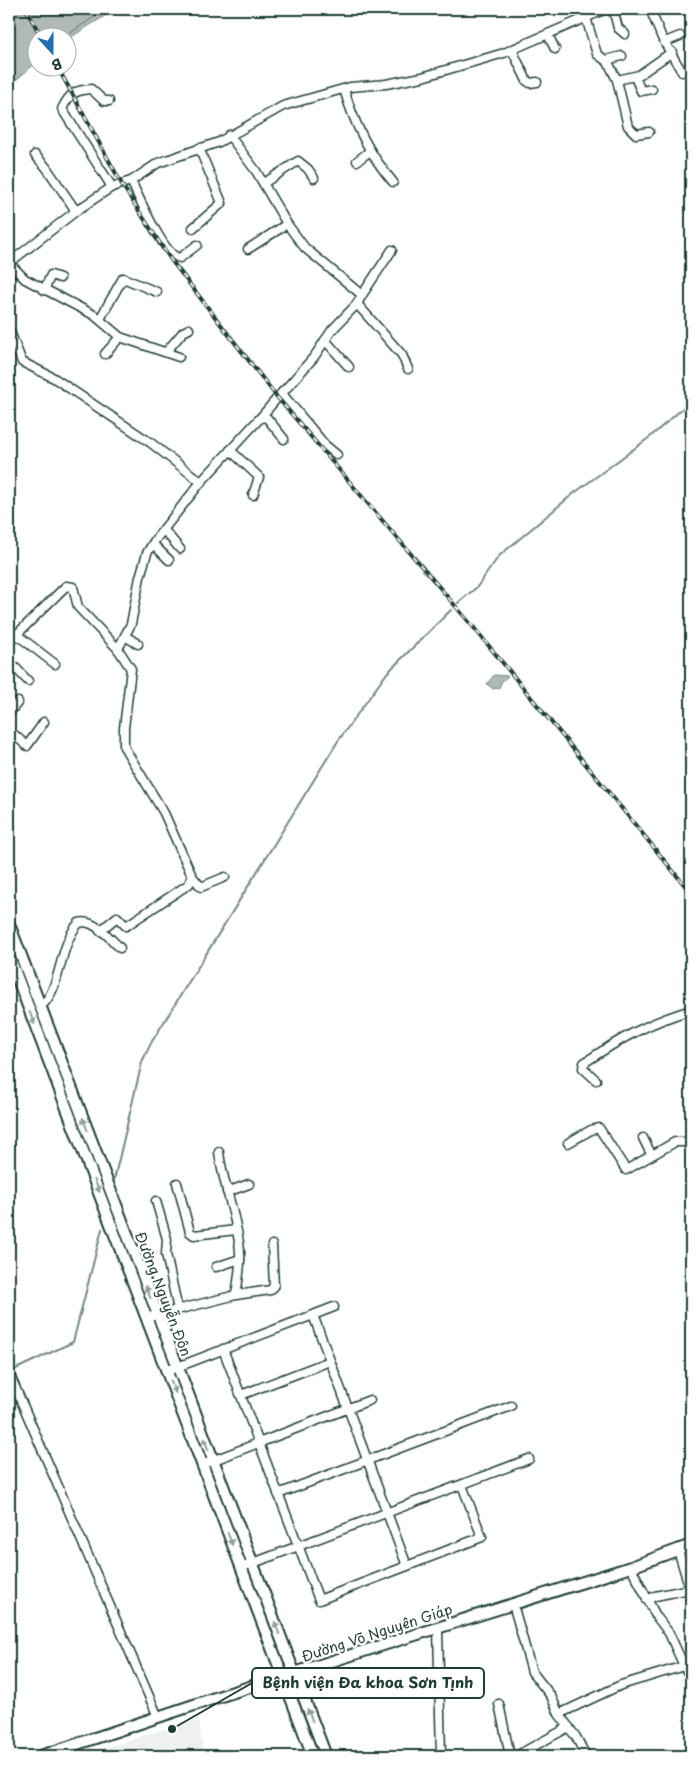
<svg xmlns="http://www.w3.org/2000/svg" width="700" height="1765" viewBox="0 0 700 1765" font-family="'Playpen Sans',sans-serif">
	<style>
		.built { fill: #eef1f0 }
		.water { fill: #afbab7; stroke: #758883 }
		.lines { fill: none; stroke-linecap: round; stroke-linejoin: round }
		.shore { stroke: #596f68; stroke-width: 1 }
		.stream { stroke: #758883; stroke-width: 2 }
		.minor-casing { stroke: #1f3d34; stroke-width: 11 }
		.major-casing { stroke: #1f3d34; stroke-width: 14 }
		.minor { stroke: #fff; stroke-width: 8 }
		.major { stroke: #fff; stroke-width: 10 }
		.rail-casing { stroke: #1f3d34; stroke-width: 4 }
		.rail { stroke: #fff; stroke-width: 2; stroke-dasharray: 5.5; stroke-linecap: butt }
		.oneway { fill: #8f9e9a }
		.labels { text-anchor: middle; stroke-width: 4.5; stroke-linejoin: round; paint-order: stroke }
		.street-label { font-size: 14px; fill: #1f3d34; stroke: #fff }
		.leader { fill: none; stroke: #1f3d34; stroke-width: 2 }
		.callout-dot { fill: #1f3d34; stroke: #fff; stroke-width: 2 }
		.callout { fill: #fff; stroke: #1f3d34; stroke-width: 2 }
		.callout-label { font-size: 15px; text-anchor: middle; font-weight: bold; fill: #1f3d34 }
	</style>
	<rect width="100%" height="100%" fill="#fff"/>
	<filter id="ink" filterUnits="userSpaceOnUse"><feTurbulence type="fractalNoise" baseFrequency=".02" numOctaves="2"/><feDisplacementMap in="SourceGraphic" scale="10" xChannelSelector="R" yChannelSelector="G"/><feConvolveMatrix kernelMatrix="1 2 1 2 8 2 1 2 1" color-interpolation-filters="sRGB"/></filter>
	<g filter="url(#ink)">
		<path class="built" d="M199 1718 203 1756H79Z"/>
		<g class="water">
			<path d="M9 9H116L68 39 38 38 37 62 9 86Z"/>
			<path d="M494 675 508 676 502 681 499 688 493 689 487 684Z"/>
		</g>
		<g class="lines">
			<path class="shore" d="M63 38 106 9"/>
			<g class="stream">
				<path d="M458 603 477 587 499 556 573 494 650 437 691 401"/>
				<path d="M114 1180 142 1062 151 1043 338 741 387 673 451 610"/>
				<path d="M16 1369 73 1342 102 1229"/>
			</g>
			<defs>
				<g id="minor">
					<path d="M613 9 618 28 625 34"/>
					<path d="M650 9 662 38 682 72"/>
					<path d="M586 18 597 54 608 62 617 80 628 126 636 134 649 132"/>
					<path d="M548 35 555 49"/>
					<path d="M665 42 680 36"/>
					<path d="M512 50 527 81 530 83 537 82"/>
					<path d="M606 60 622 56"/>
					<path d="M635 77 641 91 652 89"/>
					<path d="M617 80 639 75 672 52"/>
					<path d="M344 89C354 124 369 154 393 182"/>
					<path d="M109 101H104L91 89C75 90 69 94 62 109L112 187"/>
					<path d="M229 135 256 171 287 224 305 248 362 295 357 304 332 330 314 357 283 392 284 396 325 445 337 455"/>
					<path d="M35 155 46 167 76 211"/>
					<path d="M357 161 370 151"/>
					<path d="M131 181C138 195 164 257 180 258L197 245"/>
					<path d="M264 183 298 161 308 169 314 178"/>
					<path d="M193 228 222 203 199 148"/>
					<path d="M248 249 287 224"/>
					<path d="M9 263 76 211 112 187 131 181 158 163 219 142 283 106 350 87 386 84 422 77 504 53 606 9"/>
					<path d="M9 263 25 279 94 315 120 337 179 357"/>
					<path d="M44 290 51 275 60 278"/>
					<path d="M362 295 392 250"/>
					<path d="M357 304 402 355 408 369"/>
					<path d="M100 319 123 278 157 292"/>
					<path d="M9 329 22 362 54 378 151 443 201 482"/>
					<path d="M325 340 349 367"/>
					<path d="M166 352 183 332 189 329"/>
					<path d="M105 354 120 337"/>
					<path d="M261 417 284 390"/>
					<path d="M230 450 259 477 253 495"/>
					<path d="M164 530 180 549"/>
					<path d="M153 544 169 560"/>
					<path d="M16 634 55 664"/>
					<path d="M125 636 138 644"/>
					<path d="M9 642 66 586 73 587 78 607 118 649 131 669 124 728V747L164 813 192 876 201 887 225 877"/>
					<path d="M118 649 131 624 140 577 147 553 155 540 201 482 261 417 267 418 284 439"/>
					<path d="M9 661 28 681"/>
					<path d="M9 713 18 702"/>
					<path d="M9 730 27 746 44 722"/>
					<path d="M100 931 117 917 126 926 189 884 192 876"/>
					<path d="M40 1007C62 990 58 945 79 923 93 918 111 939 120 948"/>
					<path d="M596 1080 583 1068 584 1063C621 1038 648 1023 691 1010"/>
					<path d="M643 1138 651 1154"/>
					<path d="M568 1143 591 1130 599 1128 626 1170 675 1142H691"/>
					<path d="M688 1143 691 1153"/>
					<path d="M219 1152C223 1186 238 1219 240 1252 241 1266 238 1281 236 1295"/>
					<path d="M177 1183 190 1232 194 1235 236 1230"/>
					<path d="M227 1192 249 1184"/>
					<path d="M156 1201 167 1239 166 1254 178 1310"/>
					<path d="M216 1267 240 1259"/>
					<path d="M313 1315 407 1566"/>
					<path d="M153 1316 236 1295 271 1290 274 1285 272 1245"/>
					<path d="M223 1349 319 1600 482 1537 462 1485"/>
					<path d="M167 1371 334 1307"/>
					<path d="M9 1373 158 1717"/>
					<path d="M241 1395 330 1361"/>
					<path d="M209 1462 370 1400"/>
					<path d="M278 1494 511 1406"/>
					<path d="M248 1565 529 1459"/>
					<path d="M631 1567 656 1616 669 1633 684 1666"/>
					<path d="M647 1600 655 1596 690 1589 678 1550"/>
					<path d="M513 1604 532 1672 551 1696 559 1714 576 1737 586 1756"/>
					<path d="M438 1629 441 1756"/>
					<path d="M499 1704 510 1756"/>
					<path d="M559 1714 621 1685 684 1666 691 1678"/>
					<path d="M516 1756 569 1727"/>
				</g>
				<g id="major">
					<path d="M9 924 326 1756"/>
					<path d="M9 956 313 1756"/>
					<path d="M41 1756 221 1696 631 1567 691 1545"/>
				</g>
			</defs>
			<use href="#minor" class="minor-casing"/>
			<use href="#major" class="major-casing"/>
			<use href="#minor" class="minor"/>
			<use href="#major" class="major"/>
			<defs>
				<g id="rail">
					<path d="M26 9 42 38"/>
					<path d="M58 68 124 188 171 260 277 397 475 629 691 893"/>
				</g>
			</defs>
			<use href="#rail" class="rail-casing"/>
			<use href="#rail" class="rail"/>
		</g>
		<defs><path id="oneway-solid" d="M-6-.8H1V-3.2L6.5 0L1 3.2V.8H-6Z" transform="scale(1.25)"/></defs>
		<g class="oneway">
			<use href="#oneway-solid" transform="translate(32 1018) rotate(69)"/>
			<use href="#oneway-solid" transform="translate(85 1124) rotate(-111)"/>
			<use href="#oneway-solid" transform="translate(97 1186) rotate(69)"/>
			<use href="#oneway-solid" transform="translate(148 1292) rotate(-111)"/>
			<use href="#oneway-solid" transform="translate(173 1387) rotate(69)"/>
			<use href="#oneway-solid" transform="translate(206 1444) rotate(-111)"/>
			<use href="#oneway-solid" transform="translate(230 1539) rotate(69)"/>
			<use href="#oneway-solid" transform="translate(277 1628) rotate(-111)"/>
			<use href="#oneway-solid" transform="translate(310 1715) rotate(-111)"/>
		</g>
	</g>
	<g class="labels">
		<g class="street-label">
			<text transform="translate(163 1294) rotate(69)" y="5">Đường Nguyễn Đôn</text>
			<text transform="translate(377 1633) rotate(-18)" y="5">Đường Võ Nguyên Giáp</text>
		</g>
	</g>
	<path class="leader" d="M172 1729L252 1683"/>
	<circle class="callout-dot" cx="172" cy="1729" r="5"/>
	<rect class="callout" x="252" y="1668" width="232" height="30" rx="5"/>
	<g class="callout-label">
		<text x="368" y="1688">Bệnh viện Đa khoa Sơn Tịnh</text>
	</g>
	<rect width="700" height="1765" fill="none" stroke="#fff" stroke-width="30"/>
	<rect x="15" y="15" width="670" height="1735" fill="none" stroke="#1f3d34" stroke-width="2" filter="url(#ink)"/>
	<g transform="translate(52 52) rotate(159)"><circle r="24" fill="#ffffff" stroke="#a5b1ae"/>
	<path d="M0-4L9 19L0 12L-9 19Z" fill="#1f6fb2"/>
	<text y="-8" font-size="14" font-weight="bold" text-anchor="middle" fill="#1f3d34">B</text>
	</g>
</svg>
